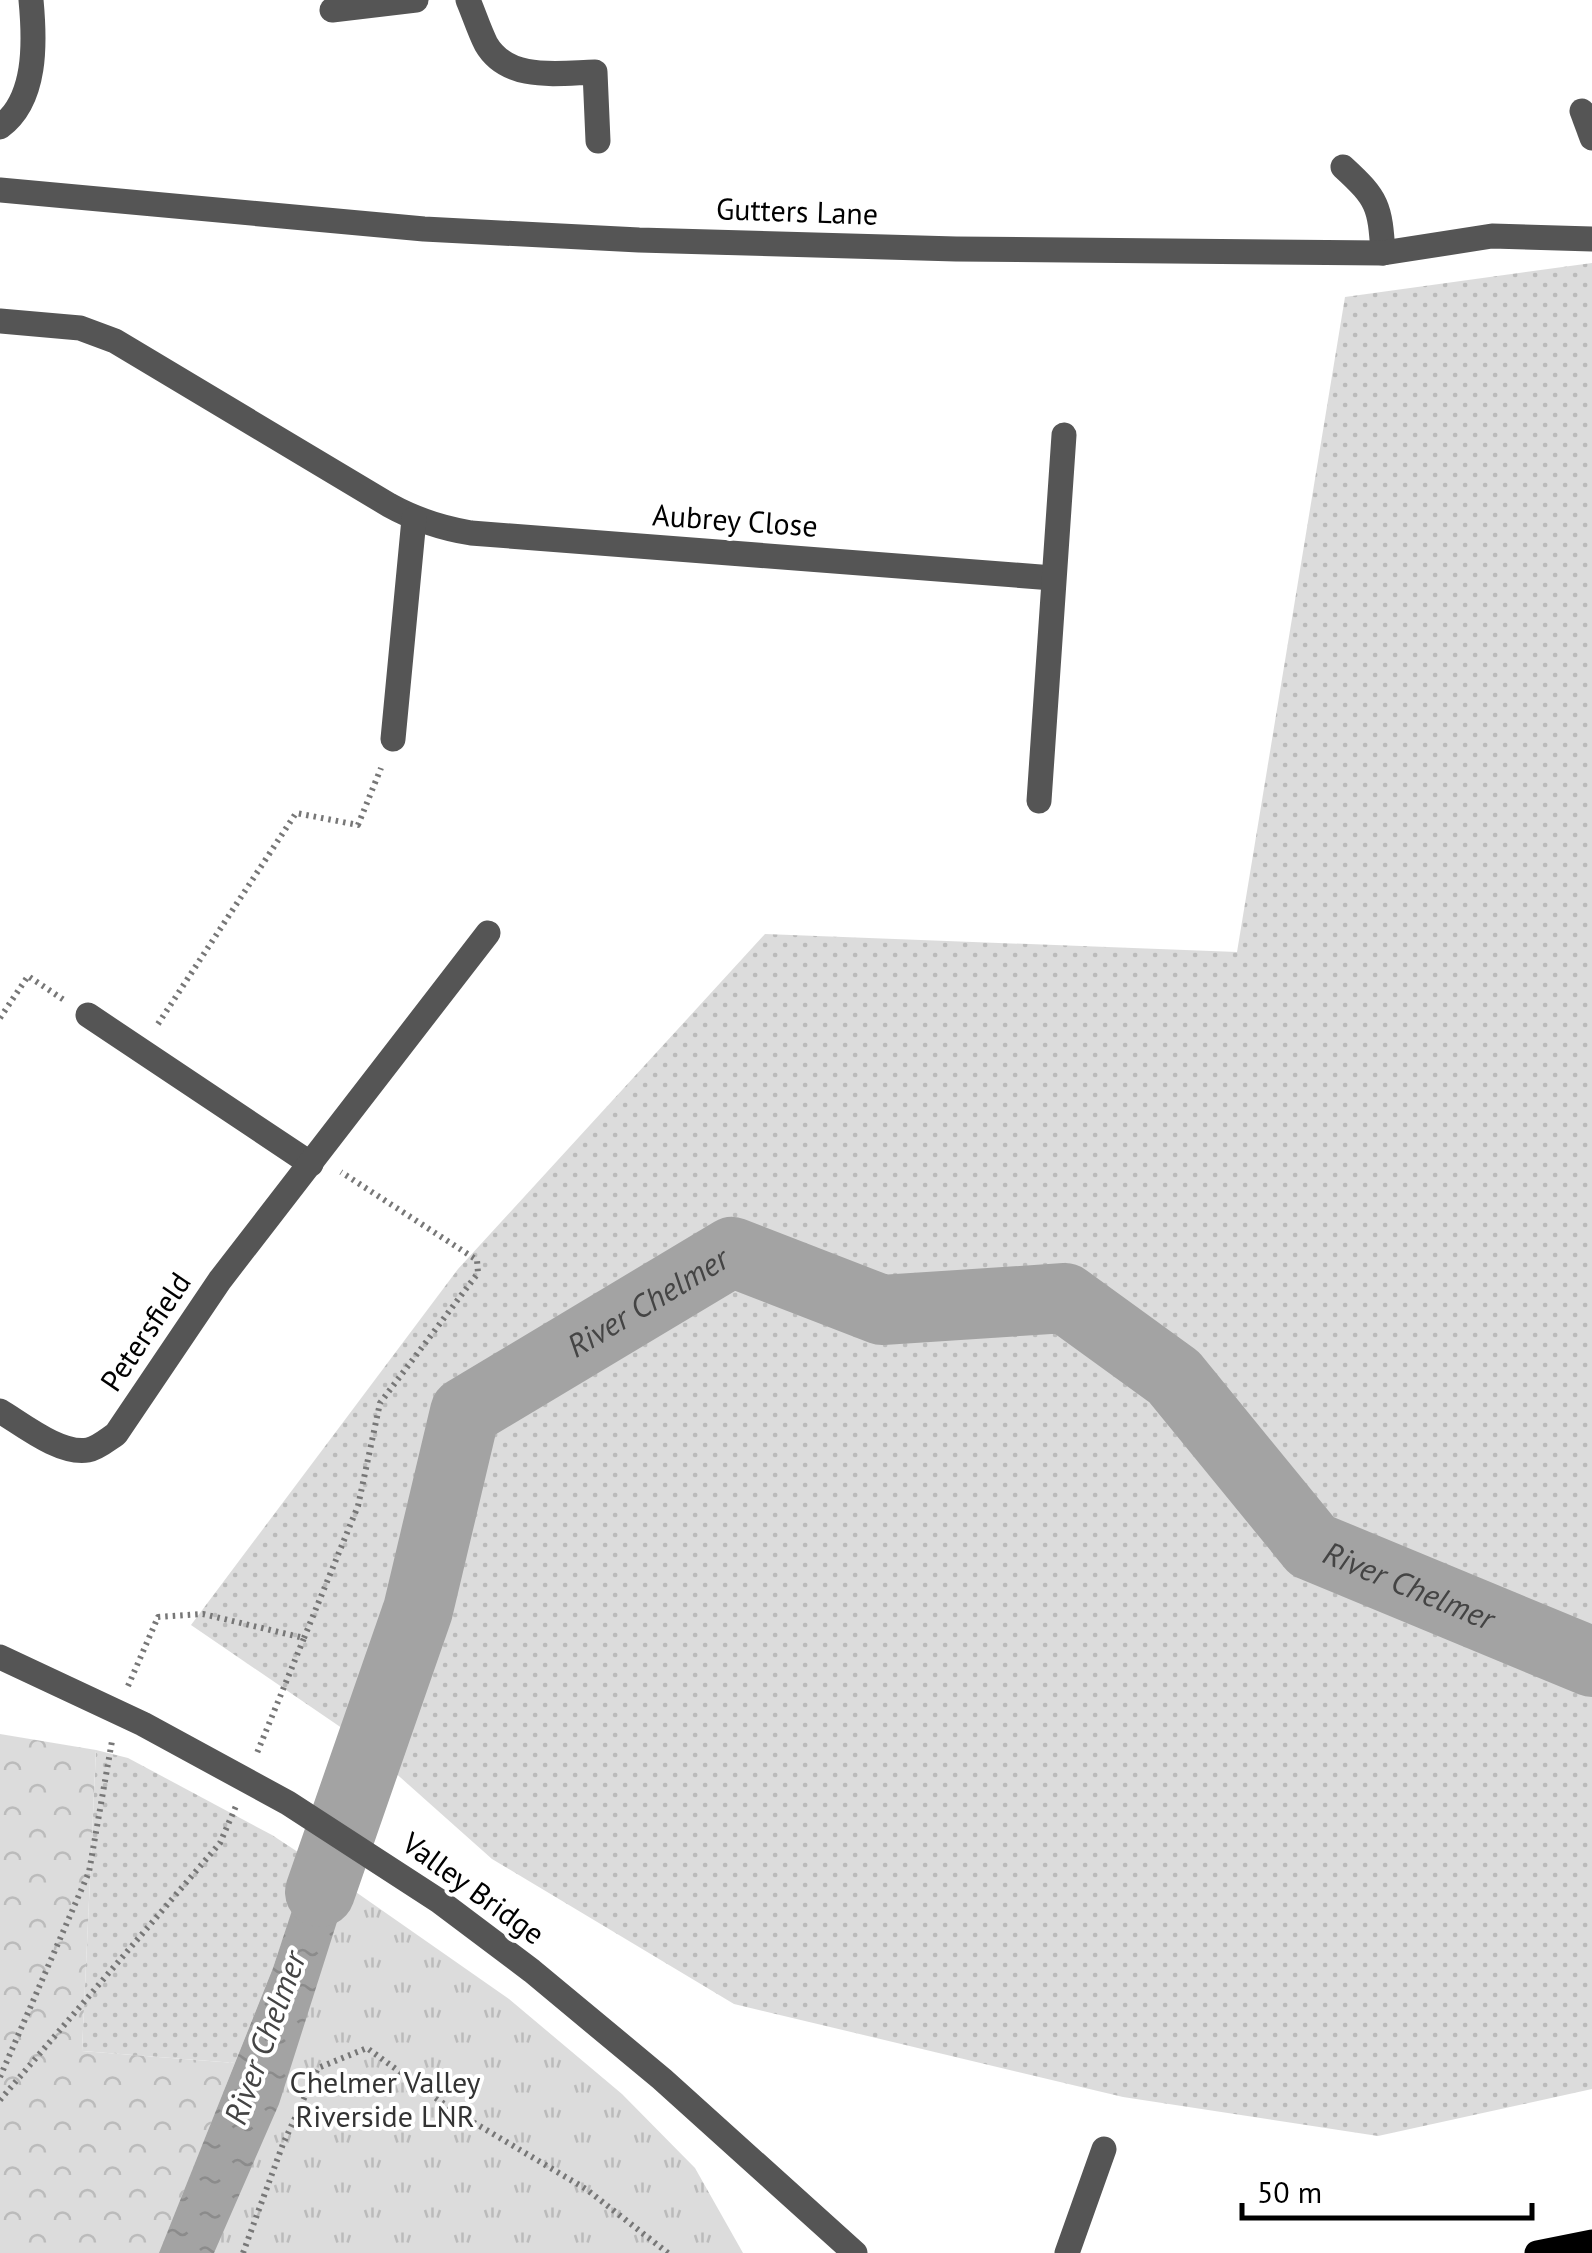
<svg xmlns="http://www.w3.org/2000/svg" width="1592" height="2253" viewBox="0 0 1592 2253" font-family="'PT Sans',sans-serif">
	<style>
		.grass { fill: url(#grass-dots) }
		.forest { fill: url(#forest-crowns) }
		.park { fill: url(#park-tufts) }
		.water { fill: url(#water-ripples) }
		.pier { fill: #fff }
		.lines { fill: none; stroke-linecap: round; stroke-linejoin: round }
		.river { stroke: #a3a3a3; stroke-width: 70 }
		.path { stroke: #777; stroke-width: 6; stroke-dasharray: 2.5 5; stroke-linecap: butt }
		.minor { stroke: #555; stroke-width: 25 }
		.major { stroke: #000; stroke-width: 25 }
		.labels { text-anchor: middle; stroke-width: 8; stroke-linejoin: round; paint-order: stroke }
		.street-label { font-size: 30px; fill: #000; stroke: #fff }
		.park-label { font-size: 30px; fill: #333; stroke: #fff }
		.water-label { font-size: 32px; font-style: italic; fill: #444; stroke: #fff }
	</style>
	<defs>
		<pattern id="grass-dots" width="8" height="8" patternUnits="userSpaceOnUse" patternTransform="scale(2.5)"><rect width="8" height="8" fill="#dcdcdc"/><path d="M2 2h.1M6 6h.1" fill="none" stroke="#bbb" stroke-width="1.8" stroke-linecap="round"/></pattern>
		<pattern id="forest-crowns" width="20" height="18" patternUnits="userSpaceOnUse" patternTransform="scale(2.5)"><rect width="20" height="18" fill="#dcdcdc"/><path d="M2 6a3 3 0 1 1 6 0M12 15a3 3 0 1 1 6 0" fill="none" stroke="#bbb"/></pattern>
		<pattern id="park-tufts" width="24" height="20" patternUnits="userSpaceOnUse" patternTransform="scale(2.5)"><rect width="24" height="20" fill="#dcdcdc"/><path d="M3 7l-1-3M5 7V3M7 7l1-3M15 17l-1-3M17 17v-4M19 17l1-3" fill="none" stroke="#bbb"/></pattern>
		<pattern id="water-ripples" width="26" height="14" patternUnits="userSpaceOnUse" patternTransform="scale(2.5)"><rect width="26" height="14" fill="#a3a3a3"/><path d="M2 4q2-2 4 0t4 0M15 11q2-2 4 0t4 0" fill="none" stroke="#8b8b8b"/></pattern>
	</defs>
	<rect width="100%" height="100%" fill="#fff"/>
	<g class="grass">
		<path d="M1592 263V2089L1378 2136 1123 2097 734 2004 492 1859 355 1737 191 1625 458 1269 765 934 1237 952 1345 297Z"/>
		<path d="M96 1750 128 1758 272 1835 310 1860 273 1968 235 2063 82 2051Z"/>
	</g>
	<path class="forest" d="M0 1734 96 1750 82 2051 235 2063 171 2224 622 2094 436 2253H0Z"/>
	<path class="park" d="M310 1860 509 1999 622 2094 695 2168 743 2253H159L273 1968Z"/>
	<path class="water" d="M333 1786 372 1812 279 2104 214 2253H159L273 1968Z"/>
	<path class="pier" d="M328 1784 376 1814 351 1888 306 1857Z"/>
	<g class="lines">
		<path class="river" id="s1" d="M320 1892 418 1610 465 1412 732 1252 882 1310 1065 1298 1174 1377 1312 1546 1592 1662"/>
		<g class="path">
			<path d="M0 1018 28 976 64 1000"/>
			<path d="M158 1024 296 813 358 825 381 768"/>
			<path d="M304 1638 358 1506 380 1403 478 1273 477 1260 341 1172"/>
			<path d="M128 1686 158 1617 203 1614 304 1638 257 1753"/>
			<path d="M0 2077 89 1872 112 1741"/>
			<path d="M0 2100 220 1843 236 1806"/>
			<path d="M243 2253 283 2144 318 2068 367 2048 451 2109 586 2189 668 2253"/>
		</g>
		<g class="minor">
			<path d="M468 0C474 14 479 30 486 44 508 82 558 73 595 72L598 141"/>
			<path d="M332 10 416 0"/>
			<path d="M1582 111 1592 138"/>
			<path d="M0 127C37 100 35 42 31 0"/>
			<path d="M1343 167C1378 199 1380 206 1383 253"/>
			<path d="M0 190 424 229 639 240 956 249 1383 253 1492 236 1592 239"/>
			<path d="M0 321 80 328 115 341 389 505C416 520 441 528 471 533L1053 578"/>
			<path d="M393 739 414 519"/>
			<path d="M1039 801 1064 435"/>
			<path d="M88 1015 311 1164"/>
			<path d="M0 1411C22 1424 60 1455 88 1450 98 1448 107 1440 116 1434L220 1280 488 933"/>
			<path d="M0 1657 143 1724 288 1803 439 1901 532 1971 662 2079 855 2253"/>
			<path d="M1067 2253 1104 2149"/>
		</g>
		<path class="major" d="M1537 2253 1592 2242"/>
	</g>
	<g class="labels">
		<g class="street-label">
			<text transform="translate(797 212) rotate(2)" y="10">Gutters Lane</text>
			<text transform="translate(735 521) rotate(4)" y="10">Aubrey Close</text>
			<text transform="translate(146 1332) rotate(-56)" y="10">Petersfield</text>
			<text transform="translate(473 1889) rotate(36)" y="10">Valley Bridge</text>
		</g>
		<g class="park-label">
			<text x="385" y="2093">Chelmer Valley<tspan x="385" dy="34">Riverside LNR</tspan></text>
		</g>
		<g class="water-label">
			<text dy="11" stroke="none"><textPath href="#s1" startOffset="715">River Chelmer</textPath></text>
			<text dy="11" stroke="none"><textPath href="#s1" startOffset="1615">River Chelmer</textPath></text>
			<text transform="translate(265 2038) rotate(-70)" y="11">River Chelmer</text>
		</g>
	</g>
	<path d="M1242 2203v15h290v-15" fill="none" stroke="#000000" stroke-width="5"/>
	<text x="1257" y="2203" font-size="30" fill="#000000" stroke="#ffffff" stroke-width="8" paint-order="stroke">50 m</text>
</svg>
